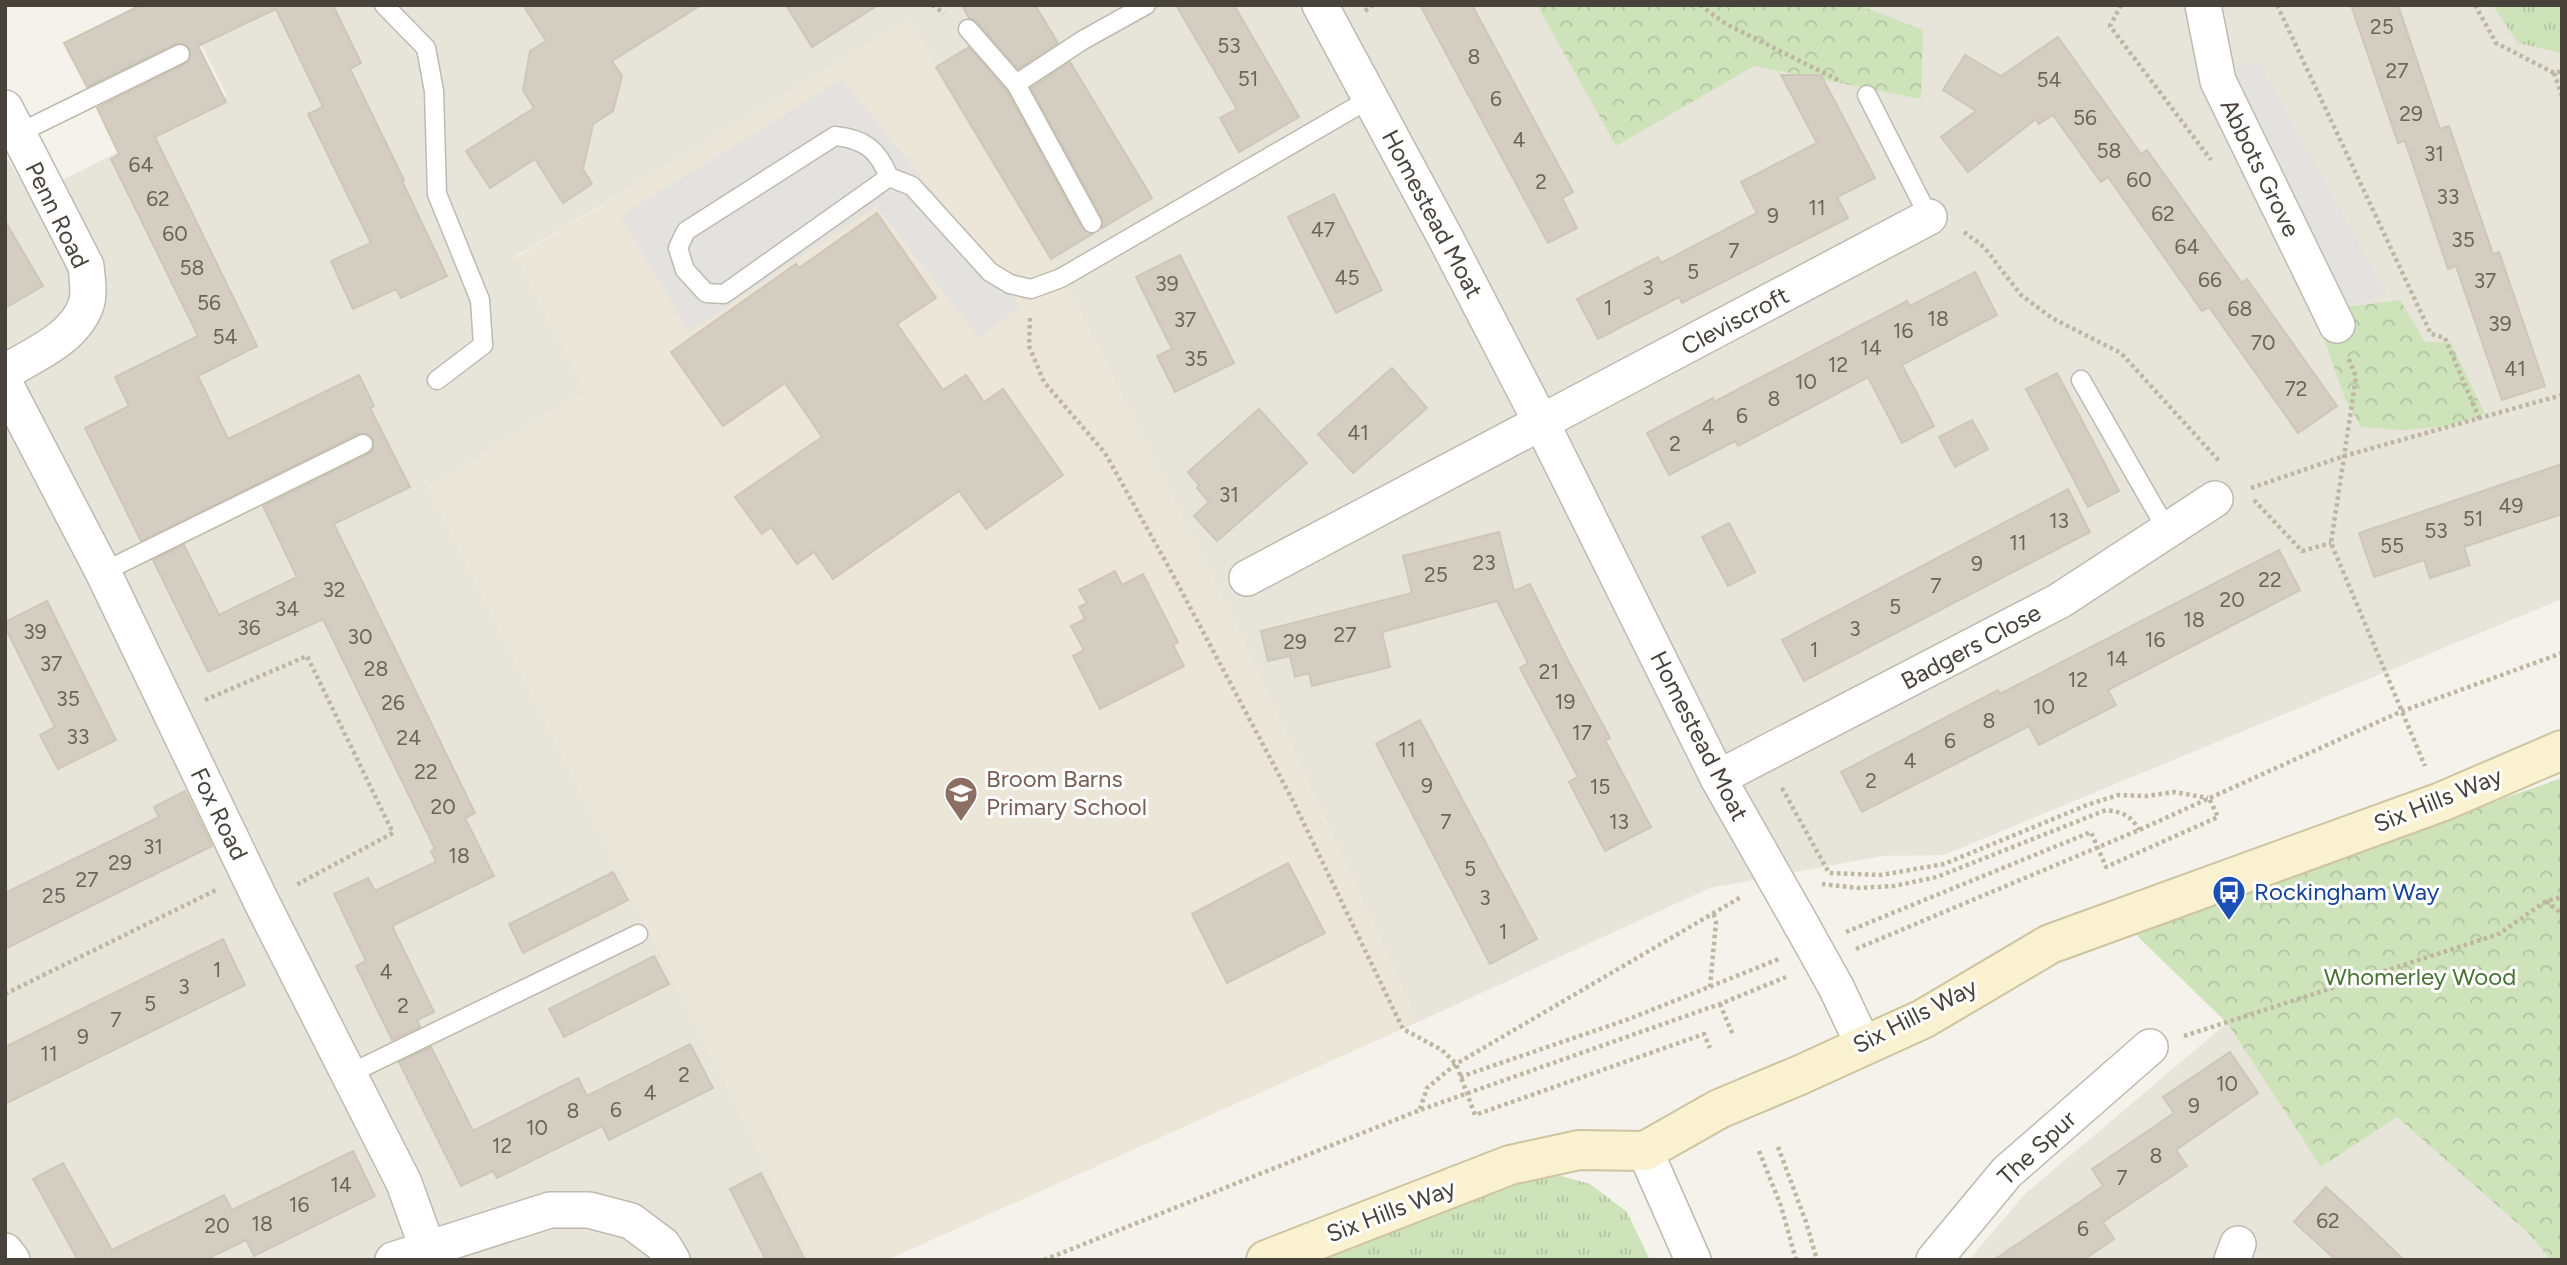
<svg xmlns="http://www.w3.org/2000/svg" width="2567" height="1265" viewBox="0 0 2567 1265" font-family="Figtree,sans-serif">
	<style>
		.residential { fill: #e7e4da }
		.education { fill: #ebe6d7 }
		.grass { fill: url(#grass-tufts) }
		.forest { fill: url(#forest-crowns) }
		.parking { fill: #e3e2df }
		.building { fill: #d4cec2; stroke: #cec6b6; stroke-width: 2 }
		.lines { fill: none; stroke-linecap: round; stroke-linejoin: round }
		.lane-casing { stroke: #bebaaf; stroke-width: 21 }
		.street-casing { stroke: #bebaaf; stroke-width: 38 }
		.secondary-casing { stroke: #cec4a0; stroke-width: 42 }
		.path { stroke: #beb6a2; stroke-width: 4.5; stroke-dasharray: 3.5 3.5; stroke-linecap: butt }
		.lane { stroke: #fff; stroke-width: 18 }
		.street { stroke: #fff; stroke-width: 35 }
		.secondary { stroke: #f9f1d0; stroke-width: 38 }
		.street-bridge-casing { stroke: #bebaaf; stroke-width: 38; stroke-linecap: butt }
		.street-bridge { stroke: #fff; stroke-width: 35 }
		.labels { text-anchor: middle; stroke-width: 6; stroke-linejoin: round; paint-order: stroke }
		.number-label { font-size: 21px; fill: #6a665c }
		.street-label { font-size: 24px; fill: #47433a; stroke: #fff }
		.education-label { font-size: 24px; fill: #785e54; stroke: #fff; text-anchor: start }
		.transit-label { font-size: 24px; fill: #164399; stroke: #fff; text-anchor: start }
		.park-label { font-size: 24px; fill: #487333; stroke: #fff }
	</style>
	<defs>
		<pattern id="grass-tufts" width="24" height="20" patternUnits="userSpaceOnUse" patternTransform="scale(1.75)"><rect width="24" height="20" fill="#cee3b9"/><path d="M3 7l-1-3M5 7V3M7 7l1-3M15 17l-1-3M17 17v-4M19 17l1-3" fill="none" stroke="#b2c4a0"/></pattern>
		<pattern id="forest-crowns" width="20" height="18" patternUnits="userSpaceOnUse" patternTransform="scale(1.75)"><rect width="20" height="18" fill="#cee3b9"/><path d="M2 6a3 3 0 1 1 6 0M12 15a3 3 0 1 1 6 0" fill="none" stroke="#b2c4a0"/></pattern>
	</defs>
	<rect width="100%" height="100%" fill="#f4f2eb"/>
	<g class="residential">
		<path d="M181 5H2562V599L1944 855 1882 856 1710 888 1418 1022 1235 624 1078 308 909 21 516 256 586 391 429 488 814 1260H5V155L30 197 227 96Z"/>
		<path d="M2227 1023 2321 1167 2397 1117 2527 1232 2551 1260H1969L2025 1194Z"/>
	</g>
	<path class="education" d="M909 20 1078 308 1235 624 1418 1022 887 1260H814L429 488 585 391 516 257Z"/>
	<g class="grass">
		<path d="M2492 5H2562V53L2518 43Z"/>
		<path d="M1554 1174 1590 1184 1627 1212 1650 1260H1306L1510 1178Z"/>
	</g>
	<g class="forest">
		<path d="M1537 5H1859L1923 30 1921 99 1754 66 1616 146Z"/>
		<path d="M2400 300 2425 342 2451 343 2485 414 2445 427 2401 430 2361 427 2345 399 2322 333 2347 307Z"/>
		<path d="M2562 778V1260H2551L2527 1232 2397 1117 2321 1167 2227 1023 2129 928Z"/>
	</g>
	<g class="parking">
		<path d="M2257 59 2387 295 2320 314 2248 189 2199 87Z"/>
		<path d="M842 79 960 225 1020 307 979 338 876 206 689 332 620 216Z"/>
	</g>
	<g class="building">
		<path d="M141 5H333L361 63 350 69 404 180 402 181 447 276 401 298 396 289 353 309 331 261 371 243 308 114 323 107 276 9 198 46 226 102 155 137 257 346 198 376 228 439 359 375 374 406 370 408 410 487 334 524 475 813 465 818 494 876 392 926 434 1012 417 1020 420 1027 392 1040 356 966 366 961 334 894 368 878 375 891 436 862 431 851 435 849 323 619 208 672 153 560 184 545 219 615 297 577 263 506 368 454 373 450V440L369 434H358L141 541 85 428 129 406 115 377 198 336 111 159 119 154 97 108 185 64 190 60V50L186 44H175L87 87 64 43Z"/>
		<path d="M523 5H701L612 61 622 76 613 111 593 124 583 169 592 184 563 203 535 159 490 188 466 151 534 108 523 90 530 51 546 41Z"/>
		<path d="M786 5H878L812 47Z"/>
		<path d="M962 5H1035L1058 43 1018 69 977 22 969 18Z"/>
		<path d="M1176 5H1234L1299 117 1239 152 1220 118 1237 109Z"/>
		<path d="M1420 5H1472L1573 192 1562 198 1577 228 1548 243Z"/>
		<path d="M2351 5H2398L2440 129 2449 126 2493 254 2499 252 2545 386 2502 400 2456 266 2448 269 2405 141 2398 143Z"/>
		<path d="M2058 37 2141 154 2147 150 2242 283 2247 279 2337 406 2298 433 2209 307 2202 311 2108 177 2101 182 2053 115 2039 124 2036 119 1968 172 1941 137 1976 111 1943 90 1965 55 2001 76Z"/>
		<path d="M969 47 1007 91 1082 228 1092 234 1051 259 936 67Z"/>
		<path d="M1070 62 1152 198 1102 228V218L1031 88Z"/>
		<path d="M1781 75H1821L1875 178 1837 197 1848 218 1682 303 1679 297 1598 339 1577 299 1658 257 1661 263 1757 213 1741 182 1817 143Z"/>
		<path d="M1334 194 1382 290 1336 313 1288 217Z"/>
		<path d="M877 213 936 298 897 324 943 390 966 375 984 402 1003 389 1063 475 986 529 959 491 833 579 814 552 797 564 771 527 762 534 735 497 822 437 785 383 723 426 671 352 796 264 799 268Z"/>
		<path d="M5 221 43 286 5 308Z"/>
		<path d="M1180 255 1234 363 1175 392 1157 356 1172 349 1136 277Z"/>
		<path d="M1975 272 1997 315 1902 365 1934 426 1902 443 1868 377 1738 446 1735 441 1669 475 1647 433 1713 398 1714 402 1907 301 1910 306Z"/>
		<path d="M1392 368 1427 408 1353 473 1318 434Z"/>
		<path d="M2057 373 2119 491 2088 507 2026 389Z"/>
		<path d="M1259 409 1307 463 1217 541 1194 516 1209 502 1197 488 1199 485 1188 472Z"/>
		<path d="M1972 420 1988 449 1955 467 1939 437Z"/>
		<path d="M2562 464V514L2464 547 2470 565 2430 578 2424 560 2374 577 2359 533Z"/>
		<path d="M2068 489 2090 532 1804 681 1782 640Z"/>
		<path d="M1729 523 1755 572 1728 586 1702 537Z"/>
		<path d="M1499 532 1514 591 1530 584 1563 651 1610 738 1605 740 1651 827 1605 851 1569 782 1578 777 1520 668 1528 663 1497 601 1382 632 1390 667 1312 686 1309 673 1295 677 1290 656 1268 661 1261 631 1412 593 1403 556Z"/>
		<path d="M2279 550 2300 590 2108 690 2116 705 2039 745 2029 726 1862 812 1841 772 1998 690 2000 694Z"/>
		<path d="M1115 571 1122 585 1143 574 1178 642 1173 645 1184 666 1100 709 1073 656 1084 650 1071 626 1085 619 1079 607 1087 603 1079 590Z"/>
		<path d="M47 601 116 740 58 769 40 735 55 727 5 627V622Z"/>
		<path d="M1420 720 1537 939 1490 964 1376 744Z"/>
		<path d="M185 791 212 846 5 949V893L159 817 154 807Z"/>
		<path d="M1288 863 1325 933 1227 983 1192 914Z"/>
		<path d="M613 872 628 900 523 953 509 924Z"/>
		<path d="M223 939 245 985 5 1104V1047Z"/>
		<path d="M654 956 669 984 564 1037 549 1009Z"/>
		<path d="M690 1044 713 1088 609 1140 602 1126 497 1178 493 1171 461 1186 399 1062 431 1047 473 1131 578 1078 587 1096Z"/>
		<path d="M2230 1052 2258 1093 2176 1150 2187 1166 2103 1222 2114 1239 2083 1260H1994L2103 1186 2092 1169 2174 1113 2163 1097Z"/>
		<path d="M353 1151 375 1196 254 1256 246 1240 205 1260H78L33 1179 63 1163 112 1250 224 1195 232 1210Z"/>
		<path d="M761 1173 805 1260H766L730 1189Z"/>
		<path d="M2326 1187 2362 1220 2404 1260H2336L2294 1222Z"/>
	</g>
	<g class="lines">
		<defs>
			<g id="lane">
				<path d="M384 5 426 48 434 91 437 194 480 300 483 345 437 380"/>
				<path d="M968 29 1016 84 1092 223"/>
				<path d="M1016 84 1083 40 1146 5"/>
				<path d="M1867 95 1929 217"/>
				<path d="M17 134 180 54"/>
				<path d="M889 177 724 294 706 293 685 270 678 248 686 231 835 136C865 139 878 150 889 177L912 186 990 272 1010 284 1031 289 1061 278 1371 98"/>
				<path d="M2081 380 2167 530"/>
				<path d="M103 572 363 444"/>
				<path d="M349 1074 638 934"/>
			</g>
			<g id="street">
				<path d="M1320 5 1446 239 1542 424 1718 778 1802 926"/>
				<path d="M2203 5 2218 81 2337 325"/>
				<path d="M5 108 86 266C87 278 90 293 86 305 74 339 33 355 5 372"/>
				<path d="M5 384 103 572 262 903 404 1183 427 1247"/>
				<path d="M1247 578 1929 217"/>
				<path d="M1718 778 2059 601 2215 499"/>
				<path d="M1836 987 1863 1044"/>
				<path d="M1645 1151 1693 1260"/>
				<path d="M5 1251 12 1260"/>
				<path d="M393 1260 550 1210H589L631 1221 663 1245 672 1260"/>
				<path d="M1934 1260 2007 1172 2150 1047"/>
				<path d="M2232 1260 2238 1244"/>
			</g>
			<path id="secondary" d="M1266 1260 1510 1165 1579 1150 1645 1151 1719 1109 1800 1075 1923 1019 2050 944 2441 802 2562 750"/>
		</defs>
		<use href="#lane" class="lane-casing"/>
		<use href="#street" class="street-casing"/>
		<use href="#secondary" class="secondary-casing"/>
		<g class="path">
			<path d="M932 5 944 13"/>
			<path d="M1700 5 1726 24 1842 82"/>
			<path d="M2121 5 2110 26 2211 160"/>
			<path d="M2277 5 2431 334 2445 338 2480 420"/>
			<path d="M2475 5 2496 43 2554 73 2562 71"/>
			<path d="M1365 11 1373 5"/>
			<path d="M2554 73 2562 96"/>
			<path d="M1964 232 1984 247 2021 295 2052 318 2121 353 2220 462"/>
			<path d="M1030 318 1029 346 1044 382 1105 453 1167 564 1293 801 1403 1029 1442 1050 1456 1064 1475 1115 1704 1034 1710 1048"/>
			<path d="M2349 359 2356 377 2331 543 2425 766"/>
			<path d="M2251 488 2344 456 2562 395"/>
			<path d="M2254 500 2302 551 2331 543"/>
			<path d="M205 700 307 656 393 833 296 885"/>
			<path d="M1782 788 1829 873 1881 875 1944 864 2087 805 2118 795 2147 796 2174 792 2208 798"/>
			<path d="M1822 884 1858 888 1894 886 1937 877 2106 810C2122 812 2131 815 2139 830"/>
			<path d="M2546 901 2562 914"/>
			<path d="M1846 932 2091 832 2106 867 2218 817 2209 798"/>
			<path d="M1856 949 2139 830 2400 712 2562 653"/>
			<path d="M1710 987 1716 922 1713 912"/>
			<path d="M5 994 216 890"/>
			<path d="M1720 1004 1733 1035"/>
			<path d="M2184 1036 2499 934 2546 901 2562 897"/>
			<path d="M1460 1077 1629 1019 1779 959"/>
			<path d="M1420 1109 1427 1088 1456 1064 1741 897"/>
			<path d="M1778 1147 1806 1222 1817 1260"/>
			<path d="M1759 1151 1781 1206 1796 1260"/>
			<path d="M1044 1260 1420 1110 1720 1004 1786 977"/>
		</g>
		<use href="#lane" class="lane"/>
		<use href="#street" class="street"/>
		<use href="#secondary" class="secondary"/>
		<defs>
			<path id="street-bridge" d="M1802 926 1836 987"/>
		</defs>
		<use href="#street-bridge" class="street-bridge-casing"/>
		<use href="#street-bridge" class="street-bridge"/>
	</g>
	<defs>
		<symbol id="school-pin" viewBox="-11 -11 22 30"><path d="M0 17L-7.5 6A9.5 9.5 0 1 1 7.5 6Z" fill="#8d6e63" stroke="#fff"/><path d="M0-5L7-2L0 1L-7-2ZM-4 1L0 2.5L4 1V4Q0 6-4 4Z" fill="#fff"/></symbol>
		<symbol id="bus-pin" viewBox="-11 -11 22 30"><path d="M0 17L-7.5 6A9.5 9.5 0 1 1 7.5 6Z" fill="#1a4fb4" stroke="#fff"/><path d="M-5-6H5V4H4V6H2V4H-2V6H-4V4H-5ZM-3.5-4V0h7V-4ZM-3.5 1.2v1.5H-2V1.2ZM2 1.2v1.5H3.5V1.2Z" fill="#fff"/></symbol>
	</defs>
	<g fill-rule="evenodd">
		<use href="#school-pin" x="942" y="774" width="38" height="52"/>
		<use href="#bus-pin" x="2210" y="873" width="38" height="52"/>
	</g>
	<g class="labels">
		<g class="number-label">
			<text x="2382" y="34">25</text>
			<text x="1229" y="53">53</text>
			<text x="1474" y="64">8</text>
			<text x="2397" y="78">27</text>
			<text x="1248" y="86">51</text>
			<text x="2049" y="87">54</text>
			<text x="1496" y="106">6</text>
			<text x="2411" y="121">29</text>
			<text x="2085" y="125">56</text>
			<text x="1519" y="147">4</text>
			<text x="2109" y="158">58</text>
			<text x="2434" y="161">31</text>
			<text x="141" y="172">64</text>
			<text x="2139" y="187">60</text>
			<text x="1541" y="189">2</text>
			<text x="2448" y="204">33</text>
			<text x="158" y="206">62</text>
			<text x="1817" y="215">11</text>
			<text x="2163" y="221">62</text>
			<text x="1773" y="223">9</text>
			<text x="1323" y="237">47</text>
			<text x="175" y="241">60</text>
			<text x="2463" y="247">35</text>
			<text x="2187" y="254">64</text>
			<text x="1734" y="258">7</text>
			<text x="192" y="275">58</text>
			<text x="1693" y="279">5</text>
			<text x="1347" y="285">45</text>
			<text x="2210" y="287">66</text>
			<text x="2485" y="288">37</text>
			<text x="1167" y="291">39</text>
			<text x="1648" y="295">3</text>
			<text x="209" y="310">56</text>
			<text x="1608" y="315">1</text>
			<text x="2240" y="316">68</text>
			<text x="1938" y="326">18</text>
			<text x="1185" y="327">37</text>
			<text x="2500" y="331">39</text>
			<text x="1903" y="338">16</text>
			<text x="225" y="344">54</text>
			<text x="2263" y="350">70</text>
			<text x="1871" y="355">14</text>
			<text x="1196" y="366">35</text>
			<text x="1838" y="372">12</text>
			<text x="2515" y="376">41</text>
			<text x="1806" y="389">10</text>
			<text x="2296" y="396">72</text>
			<text x="1774" y="406">8</text>
			<text x="1742" y="423">6</text>
			<text x="1708" y="434">4</text>
			<text x="1358" y="440">41</text>
			<text x="1675" y="451">2</text>
			<text x="1229" y="502">31</text>
			<text x="2511" y="513">49</text>
			<text x="2473" y="526">51</text>
			<text x="2059" y="528">13</text>
			<text x="2436" y="538">53</text>
			<text x="2018" y="550">11</text>
			<text x="2392" y="553">55</text>
			<text x="1484" y="570">23</text>
			<text x="1977" y="571">9</text>
			<text x="1436" y="582">25</text>
			<text x="2270" y="587">22</text>
			<text x="1936" y="593">7</text>
			<text x="334" y="597">32</text>
			<text x="2232" y="607">20</text>
			<text x="1895" y="614">5</text>
			<text x="287" y="616">34</text>
			<text x="2194" y="627">18</text>
			<text x="249" y="635">36</text>
			<text x="1855" y="636">3</text>
			<text x="35" y="639">39</text>
			<text x="1345" y="642">27</text>
			<text x="360" y="644">30</text>
			<text x="2155" y="647">16</text>
			<text x="1295" y="649">29</text>
			<text x="1814" y="657">1</text>
			<text x="2117" y="666">14</text>
			<text x="51" y="671">37</text>
			<text x="376" y="676">28</text>
			<text x="1549" y="679">21</text>
			<text x="2078" y="687">12</text>
			<text x="68" y="706">35</text>
			<text x="1565" y="709">19</text>
			<text x="393" y="710">26</text>
			<text x="2044" y="714">10</text>
			<text x="1989" y="728">8</text>
			<text x="1582" y="740">17</text>
			<text x="78" y="744">33</text>
			<text x="409" y="745">24</text>
			<text x="1950" y="748">6</text>
			<text x="1407" y="757">11</text>
			<text x="1910" y="768">4</text>
			<text x="426" y="779">22</text>
			<text x="1871" y="788">2</text>
			<text x="1427" y="793">9</text>
			<text x="1600" y="794">15</text>
			<text x="443" y="814">20</text>
			<text x="1446" y="829">7</text>
			<text x="1619" y="829">13</text>
			<text x="153" y="854">31</text>
			<text x="459" y="863">18</text>
			<text x="120" y="870">29</text>
			<text x="1470" y="876">5</text>
			<text x="87" y="887">27</text>
			<text x="54" y="903">25</text>
			<text x="1485" y="905">3</text>
			<text x="1503" y="939">1</text>
			<text x="217" y="977">1</text>
			<text x="386" y="979">4</text>
			<text x="184" y="994">3</text>
			<text x="150" y="1011">5</text>
			<text x="403" y="1013">2</text>
			<text x="116" y="1027">7</text>
			<text x="83" y="1044">9</text>
			<text x="49" y="1061">11</text>
			<text x="684" y="1082">2</text>
			<text x="2227" y="1091">10</text>
			<text x="650" y="1100">4</text>
			<text x="2194" y="1113">9</text>
			<text x="616" y="1117">6</text>
			<text x="573" y="1118">8</text>
			<text x="537" y="1135">10</text>
			<text x="502" y="1153">12</text>
			<text x="2156" y="1163">8</text>
			<text x="2122" y="1185">7</text>
			<text x="341" y="1192">14</text>
			<text x="299" y="1212">16</text>
			<text x="2328" y="1228">62</text>
			<text x="262" y="1231">18</text>
			<text x="217" y="1233">20</text>
			<text x="2083" y="1236">6</text>
		</g>
		<g class="street-label">
			<text transform="translate(2260 168) rotate(64)" y="8">Abbots Grove</text>
			<text transform="translate(1432 214) rotate(62)" y="8">Homestead Moat</text>
			<text transform="translate(57 215) rotate(64)" y="8">Penn Road</text>
			<text transform="translate(1735 321) rotate(-28)" y="8">Cleviscroft</text>
			<text transform="translate(1971 647) rotate(-28)" y="8">Badgers Close</text>
			<text transform="translate(1699 736) rotate(63)" y="8">Homestead Moat</text>
			<text transform="translate(2438 800) rotate(-22)" y="8">Six Hills Way</text>
			<text transform="translate(219 814) rotate(64)" y="8">Fox Road</text>
			<text transform="translate(1915 1016) rotate(-27)" y="8">Six Hills Way</text>
			<text transform="translate(2037 1148) rotate(-43)" y="8">The Spur</text>
			<text transform="translate(1391 1211) rotate(-21)" y="8">Six Hills Way</text>
		</g>
		<g class="education-label">
			<text x="986" y="787">Broom Barns<tspan x="986" dy="28">Primary School</tspan></text>
		</g>
		<g class="transit-label">
			<text x="2254" y="900">Rockingham Way</text>
		</g>
		<g class="park-label">
			<text x="2420" y="985">Whomerley Wood</text>
		</g>
	</g>
	<rect width="2567" height="1265" fill="none" stroke="#47433a" stroke-width="14"/>
</svg>
